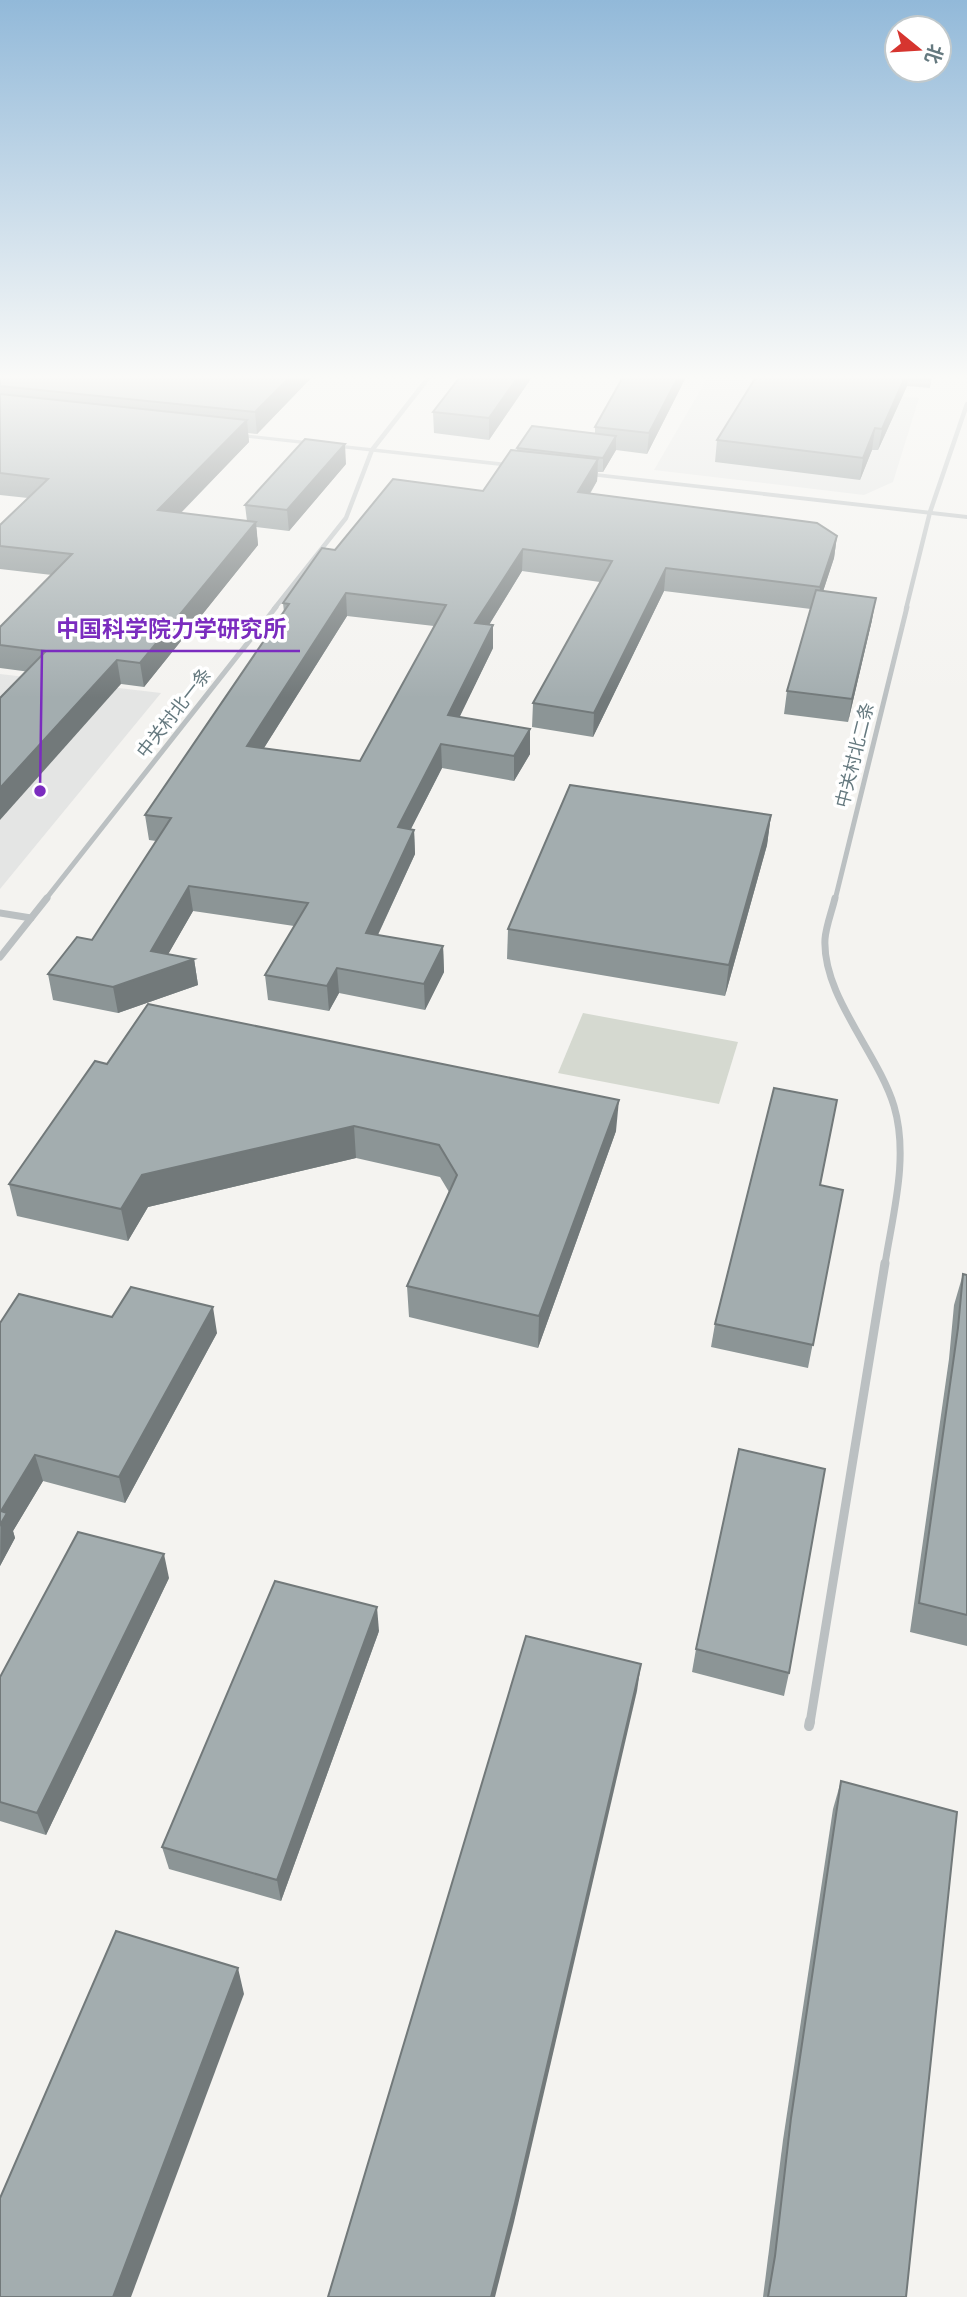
<svg xmlns="http://www.w3.org/2000/svg" width="967" height="2297" viewBox="0 0 967 2297" font-family="'Titillium Web','Noto Sans SC',sans-serif">
	<style>
		.built { fill: #e4e5e4 }
		.green { fill: #d5d9d0 }
		.lines { fill: none; stroke-linecap: round; stroke-linejoin: round }
		.minor-far4 { stroke: #bbc0c2; stroke-width: 4.5 }
		.minor-far3 { stroke: #bbc0c2; stroke-width: 5 }
		.minor-far2 { stroke: #bbc0c2; stroke-width: 7 }
		.minor-far1 { stroke: #bbc0c2; stroke-width: 9 }
		.minor { stroke: #bbc0c2; stroke-width: 10 }
		.tertiary { fill: #bbc0c2; fill-rule: evenodd }
		.wall { fill: #8c9596; fill-rule: evenodd }
		.shaded-wall { fill: #72797a }
		.building { fill: #a3adaf; stroke: #72797a; stroke-width: 2; fill-rule: evenodd }
		.labels { text-anchor: middle; stroke-width: 7; stroke-linejoin: round; paint-order: stroke }
		.far-street-label { font-size: 18px; fill: #65797f; stroke: #fff }
		.leader { fill: none; stroke: #7b2cbf; stroke-width: 2.5 }
		.callout-dot { fill: #7b2cbf; stroke: #fff; stroke-width: 2.5 }
		.callout-label { font-size: 23px; text-anchor: middle; font-weight: bold; fill: #7b2cbf; stroke: #fff; stroke-width: 7; stroke-linejoin: round; paint-order: stroke }
	</style>
	<rect width="100%" height="100%" fill="#f4f3f0"/>
	<g class="built">
		<path d="M708 377 919 398 893 482 864 495 654 470Z"/>
		<path d="M0 674 161 693 0 889Z"/>
	</g>
	<path class="green" d="M583 1013 738 1042 719 1104 558 1073Z"/>
	<g class="lines">
		<g class="minor-far4">
			<path d="M274 609 346 518 372 450 429 377"/>
			<path d="M906 609 930 512 967 404"/>
		</g>
		<g class="minor-far3">
			<path d="M45 900 276 607"/>
			<path d="M835 900 907 607"/>
		</g>
		<g class="minor-far2">
			<path d="M835 898C832 911 826 926 825 939 822 995 878 1053 894 1106 909 1157 893 1213 885 1264"/>
			<path d="M0 913 31 918"/>
			<path d="M0 957 47 898"/>
		</g>
		<path class="minor-far1" d="M810 1723 885 1263"/>
		<path class="minor" d="M809 1726 810 1721"/>
		<g class="tertiary">
			<path d="M233 433 518 464 522 466 518 468 231 436 229 435Z"/>
			<path d="M578 471 967 515V519L581 475 577 473Z"/>
		</g>
	</g>
	<g class="wall">
		<path d="M0 377H312L257 434 248 433 249 442 181 513 247 521 245 505 346 464 289 531 256 527 258 545 144 687 0 668V627L52 575 0 569V525L28 498 0 495Z"/>
		<path d="M532 377 489 440 434 433 433 412Z"/>
		<path d="M686 377 647 454 616 450 603 472H598L597 481 590 494 837 536 834 558 823 591 872 620 848 722 784 714 787 691 811 609 664 591 593 737 532 727 533 703 600 582 522 571 489 625 493 648 459 717 530 754 514 781 442 768 411 829 414 830 415 854 378 935 443 946 444 972 425 1010 339 993 329 1011 268 1000 265 975 294 926 193 911 168 954 194 959 198 985 118 1013 53 1000 48 974 92 940 156 841 149 840 145 815 284 612 283 603 335 550 483 491 517 451V448L595 434V427ZM347 616 434 626 360 761 264 748Z"/>
		<path d="M756 377H932L930 388 907 386 878 450H872L860 480 715 462 717 440Z"/>
		<path d="M771 815 767 845 725 996 507 959 508 929Z"/>
		<path d="M107 1064 616 1131 538 1348 409 1317 407 1286 449 1192 440 1177 356 1158 148 1207 128 1241 17 1216 9 1184Z"/>
		<path d="M820 1186 843 1190 808 1368 711 1347 715 1324Z"/>
		<path d="M963 1274 967 1275V1646L910 1632 949 1359 954 1305Z"/>
		<path d="M112 1317 217 1333 125 1503 43 1481 13 1531 15 1538 0 1566V1323Z"/>
		<path d="M169 1578 46 1835 0 1821V1677Z"/>
		<path d="M379 1631 281 1901 169 1869 162 1847Z"/>
		<path d="M696 1649 789 1673 784 1696 692 1672Z"/>
		<path d="M841 1781 906 2297H763L783 2140 833 1809Z"/>
	</g>
	<g class="shaded-wall">
		<path d="M290 377H312L257 434 255 412Z"/>
		<path d="M518 377H532L489 440V418Z"/>
		<path d="M678 377H686L647 454 649 433Z"/>
		<path d="M905 377H908L907 386 878 450 882 429Z"/>
		<path d="M247 420 249 442 161 533 158 510Z"/>
		<path d="M875 428 872 450 860 480 863 458Z"/>
		<path d="M616 436V450L603 472V458Z"/>
		<path d="M345 444 346 464 289 531 287 510Z"/>
		<path d="M598 459 597 481 577 514 578 492Z"/>
		<path d="M256 522 258 545 144 687 140 663Z"/>
		<path d="M837 536 834 558 817 610 820 587Z"/>
		<path d="M523 549 522 571 476 646 475 623Z"/>
		<path d="M666 568 664 591 593 737 594 713Z"/>
		<path d="M346 593 347 616 250 770 247 746Z"/>
		<path d="M876 598 872 620 848 722 852 699Z"/>
		<path d="M493 625V648L449 739 448 715Z"/>
		<path d="M117 660 121 684 0 820V788Z"/>
		<path d="M530 729V754L514 781V756Z"/>
		<path d="M441 744 442 768 399 852 398 827Z"/>
		<path d="M771 815 767 845 725 996 729 965Z"/>
		<path d="M414 830 415 854 367 958 366 933Z"/>
		<path d="M189 886 193 911 158 972 194 959 198 985 118 1013 113 987 151 951Z"/>
		<path d="M443 946 444 972 425 1010 424 984Z"/>
		<path d="M337 968 339 993 329 1011 327 986Z"/>
		<path d="M619 1100 616 1131 538 1348 539 1316Z"/>
		<path d="M354 1126 356 1158 148 1207 128 1241 121 1209 142 1175Z"/>
		<path d="M213 1307 217 1333 125 1503 119 1477Z"/>
		<path d="M35 1455 43 1481 13 1531 15 1538 0 1566 1 1511Z"/>
		<path d="M164 1554 169 1578 46 1835 37 1813Z"/>
		<path d="M377 1607 379 1631 281 1901 277 1880Z"/>
		<path d="M641 1664 637 1691 514 2222 495 2297H491Z"/>
		<path d="M238 1968 244 1994 131 2297H113Z"/>
	</g>
	<g class="building">
		<path d="M0 377H290L255 412 0 386Z"/>
		<path d="M460 377H518L489 418 433 412Z"/>
		<path d="M623 377H678L649 433 595 427Z"/>
		<path d="M756 377H905L882 429 875 428 863 458 717 440Z"/>
		<path d="M0 394 247 420 158 510 256 522 140 663 117 660 0 788V698L46 651 0 645V627L72 554 0 546V525L48 479 0 473Z"/>
		<path d="M532 426 616 436 603 458 517 448Z"/>
		<path d="M305 439 345 444 287 510 245 505Z"/>
		<path d="M511 450 598 459 578 492 817 523 837 536 820 587 666 568 594 713 533 703 612 561 523 549 475 623 493 625 448 715 530 729 514 756 441 744 398 827 414 830 366 933 443 946 424 984 337 968 327 986 265 975 308 903 189 886 151 951 194 959 113 987 48 974 77 937 92 940 171 818 145 815 289 604 283 603 322 548 335 550 393 479 483 491ZM346 593 446 605 360 761 247 746Z"/>
		<path d="M816 590 876 598 852 699 787 691Z"/>
		<path d="M570 785 771 815 729 965 508 929Z"/>
		<path d="M148 1004 619 1100 539 1316 407 1286 457 1175 439 1145 354 1126 142 1175 121 1209 9 1184 95 1061 107 1064Z"/>
		<path d="M774 1088 837 1100 820 1185 843 1190 813 1345 715 1324Z"/>
		<path d="M963 1274 967 1275V1615L919 1603 958 1328Z"/>
		<path d="M131 1287 213 1307 119 1477 35 1455 1 1511 7 1513 0 1525V1323L19 1294 112 1317Z"/>
		<path d="M739 1449 825 1469 789 1673 696 1649Z"/>
		<path d="M78 1532 164 1554 37 1813 0 1802V1677Z"/>
		<path d="M275 1581 377 1607 277 1880 162 1847Z"/>
		<path d="M526 1636 641 1664 515 2203 491 2297H328Z"/>
		<path d="M841 1781 957 1812 906 2297H768L775 2256 791 2118Z"/>
		<path d="M116 1931 238 1968 113 2297H0V2198Z"/>
	</g>
	<linearGradient id="sky" x2="0" y2="1"><stop stop-color="#92b9d9"/><stop offset="0.54" stop-color="#fafaf8"/><stop offset="1" stop-color="#fafaf8" stop-opacity="0"/></linearGradient>
	<rect width="967" height="698" fill="url(#sky)"/>
	<g class="labels">
		<g class="far-street-label">
			<text transform="translate(174 713) rotate(-52)" y="6">中关村北一条</text>
			<text transform="translate(855 755) rotate(-76)" y="6">中关村北二条</text>
		</g>
	</g>
	<path class="leader" d="M40 791L42 651H300"/>
	<circle class="callout-dot" cx="40" cy="791" r="7"/>
	<g class="callout-label">
		<text x="171" y="637">中国科学院力学研究所</text>
	</g>
	<g transform="translate(918 49) rotate(108)"><circle r="33" fill="#ffffff" stroke="#c1c9cc" stroke-width="2"/>
	<path d="M0-5L12 26L0 18L-12 26Z" fill="#d6352f"/>
	<text y="-10" font-size="19" font-weight="bold" text-anchor="middle" fill="#65797f">北</text>
	</g>
</svg>
